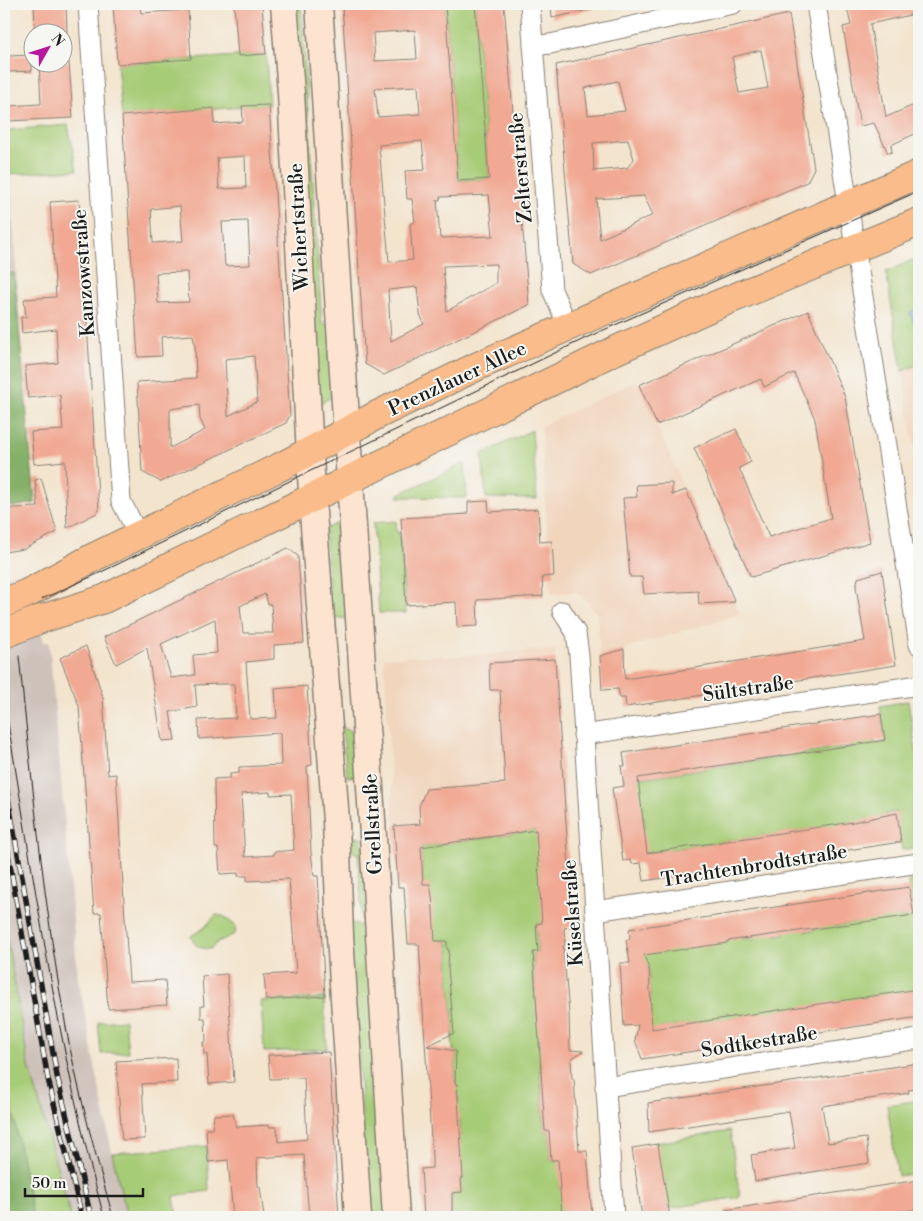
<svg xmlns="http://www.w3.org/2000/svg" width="923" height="1221" viewBox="0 0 923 1221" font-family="'Libre Bodoni',serif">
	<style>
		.built { fill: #f1d5bd }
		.industrial { fill: #cec1ba }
		.green { fill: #a7cc77; stroke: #62744a }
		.forest { fill: #85b068; stroke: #506642 }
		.water { fill: #7fb6ee; stroke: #4e6985 }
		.building { fill: #f1a993; fill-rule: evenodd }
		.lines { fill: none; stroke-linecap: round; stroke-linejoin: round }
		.street-casing { stroke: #888075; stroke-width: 21 }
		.secondary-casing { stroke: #888075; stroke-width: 29 }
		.primary-casing { stroke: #888075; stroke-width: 30 }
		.street { stroke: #fff; stroke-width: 19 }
		.secondary { stroke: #fde4d0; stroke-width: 26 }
		.primary { stroke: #f9bc8a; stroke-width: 28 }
		.tram { stroke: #1c1c1c; stroke-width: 1 }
		.rail-casing { stroke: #1c1c1c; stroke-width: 5.5 }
		.rail { stroke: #f6f6f2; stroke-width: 4; stroke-dasharray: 11; stroke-linecap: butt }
		.primary-bridge-casing { stroke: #888075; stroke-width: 30; stroke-linecap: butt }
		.primary-bridge { stroke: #f9bc8a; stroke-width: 28 }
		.labels { text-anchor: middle; stroke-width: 4; stroke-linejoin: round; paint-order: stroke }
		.street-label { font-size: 20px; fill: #1c1c1c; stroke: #f6f6f2 }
	</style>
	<rect width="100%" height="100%" fill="#f6f6f2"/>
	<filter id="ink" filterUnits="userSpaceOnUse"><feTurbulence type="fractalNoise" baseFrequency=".02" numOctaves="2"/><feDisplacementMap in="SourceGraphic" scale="10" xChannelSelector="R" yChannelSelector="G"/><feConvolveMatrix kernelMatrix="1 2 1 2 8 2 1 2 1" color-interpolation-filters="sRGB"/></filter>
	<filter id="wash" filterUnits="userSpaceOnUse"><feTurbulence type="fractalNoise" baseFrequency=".0096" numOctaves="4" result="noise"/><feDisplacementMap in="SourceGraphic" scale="20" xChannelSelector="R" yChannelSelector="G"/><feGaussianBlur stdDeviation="1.12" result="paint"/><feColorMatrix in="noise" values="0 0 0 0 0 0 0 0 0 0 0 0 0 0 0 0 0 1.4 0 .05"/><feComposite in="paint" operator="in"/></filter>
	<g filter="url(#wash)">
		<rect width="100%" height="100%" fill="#f3e4ce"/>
		<g class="built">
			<path d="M919 364V477L902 371Z"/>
			<path d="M637 381 740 614 600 656 597 611H592L589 602 576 592 551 594 541 426Z"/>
			<path d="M555 649 567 833 396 858 384 658 442 655 443 657Z"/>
		</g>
		<g class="industrial">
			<path d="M4 92 20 327 4 345Z"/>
			<path d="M25 570 44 643 49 641 78 978 112 1153 127 1217H38L4 1039V578Z"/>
		</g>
		<g class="green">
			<path d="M291 4H301L322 324H329L338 393 316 406Z"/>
			<path d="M445 4H475L489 179 458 181Z"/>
			<path d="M266 54 269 105 122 116 117 64Z"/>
			<path d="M68 125 77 170 10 174 7 130Z"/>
			<path d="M919 257V364L902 371 886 272Z"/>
			<path d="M532 430 537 499 486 498 482 454Z"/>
			<path d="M465 463 467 498 398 497 399 494Z"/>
			<path d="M342 521 347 619 336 617 340 718 343 728 355 732 358 776 347 777 344 745 335 696 325 529Z"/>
			<path d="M396 521 397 533H400L406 613H379L373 523Z"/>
			<path d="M908 701 919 768V847L902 850 896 812 885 814 886 818 646 853 642 827 645 826 643 816H640L639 789 633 776 642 778 850 747 852 744 874 741 875 744 885 743 880 706Z"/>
			<path d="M536 830 547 923 536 924 538 952 533 953 535 990 540 989 541 1009 537 1010V1018H542L543 1038 538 1039 539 1046H544L540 1066 544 1122 545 1131H549L551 1160H562L560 1190H564L565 1210H561L562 1217H452V1193L462 1192 461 1178H463L461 1173 460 1119 458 1118 456 1102 459 1101 455 1084 456 1051 453 1050 452 1034 454 1033 448 968 449 950 447 941 433 942 423 884 421 847Z"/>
			<path d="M362 837 386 1217H369L349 922 360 926 362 923 358 854 346 848 345 838Z"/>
			<path d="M919 880V987H915V991L661 1028 649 1034 651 1017 649 969 645 964 643 950 746 935 747 939H755V933L775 931 776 935 786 934 785 929 806 926V931L815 930 816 924 837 926 902 914 903 918 914 917 908 881Z"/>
			<path d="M216 915 223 916 236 926 235 934 218 942 210 949C200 949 194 946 191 936L204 928Z"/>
			<path d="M4 922 28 1062 71 1217H4Z"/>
			<path d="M324 998 327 1049 264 1052 261 1001Z"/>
			<path d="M125 1020 128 1052 101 1054 98 1022Z"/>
			<path d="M919 1100V1173L898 1176 887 1105Z"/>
			<path d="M730 1131 740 1197 665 1209 655 1143Z"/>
			<path d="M207 1146 209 1191 174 1196 177 1217H127L112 1153Z"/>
		</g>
		<g class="forest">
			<path d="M14 273 35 503 11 507 4 433V274Z"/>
			<path d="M4 1070H5L33 1217H4Z"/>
		</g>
		<path class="water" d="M919 308V329L917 330 910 313Z"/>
		<g id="blocks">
			<g class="building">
				<path d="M34 4H66L67 32H35Z"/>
				<path d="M113 4H140L141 13 188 10 191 59 117 64Z"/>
				<path d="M234 4H262L266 54 238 56Z"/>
				<path d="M342 4H445L458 181 489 179 475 4H504L529 305 384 375 365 364ZM415 30 417 59 375 61 373 33ZM418 86 420 114 378 117 375 88ZM422 141 425 170 405 171 407 199H412L415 222 410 224 413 260 389 262 379 145ZM489 195 493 236 440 238 437 200H440V197ZM496 264V283L447 311 443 266ZM417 287 420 314 424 324 391 341 388 290Z"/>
				<path d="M551 4H592L593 9 552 18Z"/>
				<path d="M846 4H919V13L870 24 886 117 919 103V132L891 145 892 152 888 153 874 123 860 126 843 27 851 25Z"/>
				<path d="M789 14 814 168 807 182 591 275 573 264 556 65ZM761 50 768 88 739 93 732 57ZM618 81 625 111 588 115 585 88ZM628 140 634 159 627 168 594 171 593 143ZM644 196 653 215 600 239 596 199Z"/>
				<path d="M32 55V71L8 72V56Z"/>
				<path d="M39 62H69L73 118 7 121 8 106 41 104Z"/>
				<path d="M269 105 290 415 286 423 161 482 142 472 137 382 196 378 195 347 193 335 161 337 162 356 138 357 122 116 214 108V124L243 122 242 106ZM245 156 246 188 219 189 217 158ZM180 206 183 241 153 243 151 209ZM248 221 250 265 225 266 222 222ZM187 272 189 302 158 303 156 273ZM254 356 257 402 228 416 225 359ZM199 405 200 419 205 430 170 448V409Z"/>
				<path d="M79 200 99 510 97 513 67 528 65 461 34 464 31 432 63 430 60 395 28 398 25 366 58 363 56 329 22 333 21 317H26L24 299 56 297 50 202Z"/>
				<path d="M808 311 845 397 870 542 751 577 694 448 736 429 751 462 739 468 769 537 831 518 815 419 794 373 764 387 761 379 657 425 639 385Z"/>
				<path d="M41 478 57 532 24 549 4 552V511L13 508 38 507 35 480Z"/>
				<path d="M672 483V495L686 490 735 602 699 604 698 591 644 594 642 577H630L623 498 637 497 636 485Z"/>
				<path d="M488 501 489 512 538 509 540 542 552 541 554 576 542 577 543 596 477 600 478 626 457 627 456 602 406 605 401 518 468 514V502Z"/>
				<path d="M288 548 298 556 304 643 274 645V659L246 662 250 719 277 718 275 689 307 686 312 765 307 766 311 852 314 876H318L325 996 266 1000 264 975 296 973 289 879 247 881V876H238V873L220 874 218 848H215L214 779 230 778V774L239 773V767L281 765 280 733 199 739 198 720 236 718 234 684H219L195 685 197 707 170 712 175 740 162 741 147 648 116 664 104 637ZM265 594 268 604H271L273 633H243L240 606ZM215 619 217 653 193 655 195 675 171 678 161 644ZM270 792V795L291 794 294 850 274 852V855L245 857 241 794Z"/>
				<path d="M882 571 896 665 626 707 625 698H620L618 689 602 690 600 656 624 649 625 679 865 641 856 587 858 578Z"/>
				<path d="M86 646 103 697 108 775 116 774 129 982 165 980 167 1005 108 1009 101 913H94L79 706 60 658Z"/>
				<path d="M555 659 573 927 564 928 565 945 563 946 569 1013 570 1050 583 1051 571 1059 572 1079H574L579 1151H587L592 1217H562L558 1160H551L549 1131H545L533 952H538L536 924 542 923 536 830 421 847 423 884H430L432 896 435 941H447V949L449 950 448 968 454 1033 427 1046 456 1051 455 1084H457L463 1178H461L462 1192 452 1193V1217H424L421 1169 432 1168V1156L419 944H408L404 887H398L394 826 420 824 419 806 426 789 505 783 500 690H490L489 663Z"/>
				<path d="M881 714 885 740 638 778 647 853 853 822 897 813 901 842 644 881 641 863 632 864 631 860 623 861 612 788 624 786 621 766H625L623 753Z"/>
				<path d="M909 887 914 915 727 941V943L644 955 649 969 652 1029 919 989V1017L642 1059 635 1040 638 1025 624 1026 620 963H630L626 940 630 939 629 929Z"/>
				<path d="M227 974 234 1082 209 1084 207 1054H204L203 1042H206L205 1018H201V1006H204L202 976Z"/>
				<path d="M329 1052 339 1217H309L304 1155 257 1158 258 1187H260L264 1217H233L228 1160 208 1162 206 1129H212L214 1115 233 1114 236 1127 269 1125V1127H277L278 1142 307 1139 304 1078 270 1079 268 1055Z"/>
				<path d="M176 1058 177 1082 142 1084 145 1139 122 1140 116 1061Z"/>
				<path d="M919 1063V1089L908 1090 909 1093 822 1106 828 1143 866 1138 869 1163 755 1181 751 1155 795 1148 789 1111 649 1132 648 1103Z"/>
				<path d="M658 1144 670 1217H642L632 1148Z"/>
				<path d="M919 1180V1209L865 1217H725V1210Z"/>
			</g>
		</g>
	</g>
	<g filter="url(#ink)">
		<use href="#blocks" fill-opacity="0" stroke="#888075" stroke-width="1"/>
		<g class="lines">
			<defs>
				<g id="street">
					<path d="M88 4 121 501 138 534"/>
					<path d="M530 4 552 290 568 326"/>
					<path d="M816 4 919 645"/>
					<path d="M533 46 550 44 733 4"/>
					<path d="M562 611 576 633 579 655 614 1217"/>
					<path d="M583 735 919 685"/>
					<path d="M595 911 919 863"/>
					<path d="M605 1087 919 1039"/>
				</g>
				<g id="secondary">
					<path d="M284 4 291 93 313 512 336 821 340 936 358 1217"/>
					<path d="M319 4 371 803 396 1217"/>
				</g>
				<g id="primary">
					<path d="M30 592 94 557 286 464 379 414 480 365 919 174"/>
					<path d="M38 620 104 599 612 352 709 308 919 222"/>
				</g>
			</defs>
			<use href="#street" class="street-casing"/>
			<use href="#secondary" class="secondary-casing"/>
			<use href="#primary" class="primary-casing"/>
			<use href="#street" class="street"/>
			<use href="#secondary" class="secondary"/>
			<use href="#primary" class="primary"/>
			<g class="tram">
				<path d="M4 616 93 576 590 336 919 191"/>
				<path d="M19 656C32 782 44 908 67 1033 79 1095 96 1156 113 1217"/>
				<path d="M4 699C33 873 57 1047 104 1217"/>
			</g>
			<defs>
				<g id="rail">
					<path d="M4 775 57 1076 91 1217"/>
					<path d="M4 831 48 1079 82 1217"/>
				</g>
			</defs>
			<use href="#rail" class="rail-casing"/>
			<use href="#rail" class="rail"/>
			<defs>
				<g id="primary-bridge">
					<path d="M4 603 30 592"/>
					<path d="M4 634 38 620"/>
				</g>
			</defs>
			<use href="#primary-bridge" class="primary-bridge-casing"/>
			<use href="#primary-bridge" class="primary-bridge"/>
		</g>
	</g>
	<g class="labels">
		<g class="street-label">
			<text transform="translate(520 168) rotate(-95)" y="7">Zelterstraße</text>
			<text transform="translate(298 227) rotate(-93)" y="7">Wichertstraße</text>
			<text transform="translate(83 273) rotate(-94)" y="7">Kanzowstraße</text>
			<text transform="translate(457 378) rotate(-25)" y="7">Prenzlauer Allee</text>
			<text transform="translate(748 688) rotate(-8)" y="7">Sültstraße</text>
			<text transform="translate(372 824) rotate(-93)" y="7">Grellstraße</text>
			<text transform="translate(754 865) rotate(-9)" y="7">Trachtenbrodtstraße</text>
			<text transform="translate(572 913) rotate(-94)" y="7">Küselstraße</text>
			<text transform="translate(759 1041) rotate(-9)" y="7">Sodtkestraße</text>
		</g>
	</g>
	<rect width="923" height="1221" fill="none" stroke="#f6f6f2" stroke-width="20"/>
	<g transform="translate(48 48) rotate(51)"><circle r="24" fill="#f6f6f2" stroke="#9f9f9c"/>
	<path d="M0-4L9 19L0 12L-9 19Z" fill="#b5179e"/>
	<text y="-8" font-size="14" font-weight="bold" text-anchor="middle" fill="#1c1c1c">N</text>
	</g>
	<path d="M25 1188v8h118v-8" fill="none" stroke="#1c1c1c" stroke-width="2.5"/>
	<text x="32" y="1188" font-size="15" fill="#1c1c1c" stroke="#f6f6f2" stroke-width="4" paint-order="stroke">50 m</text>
</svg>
